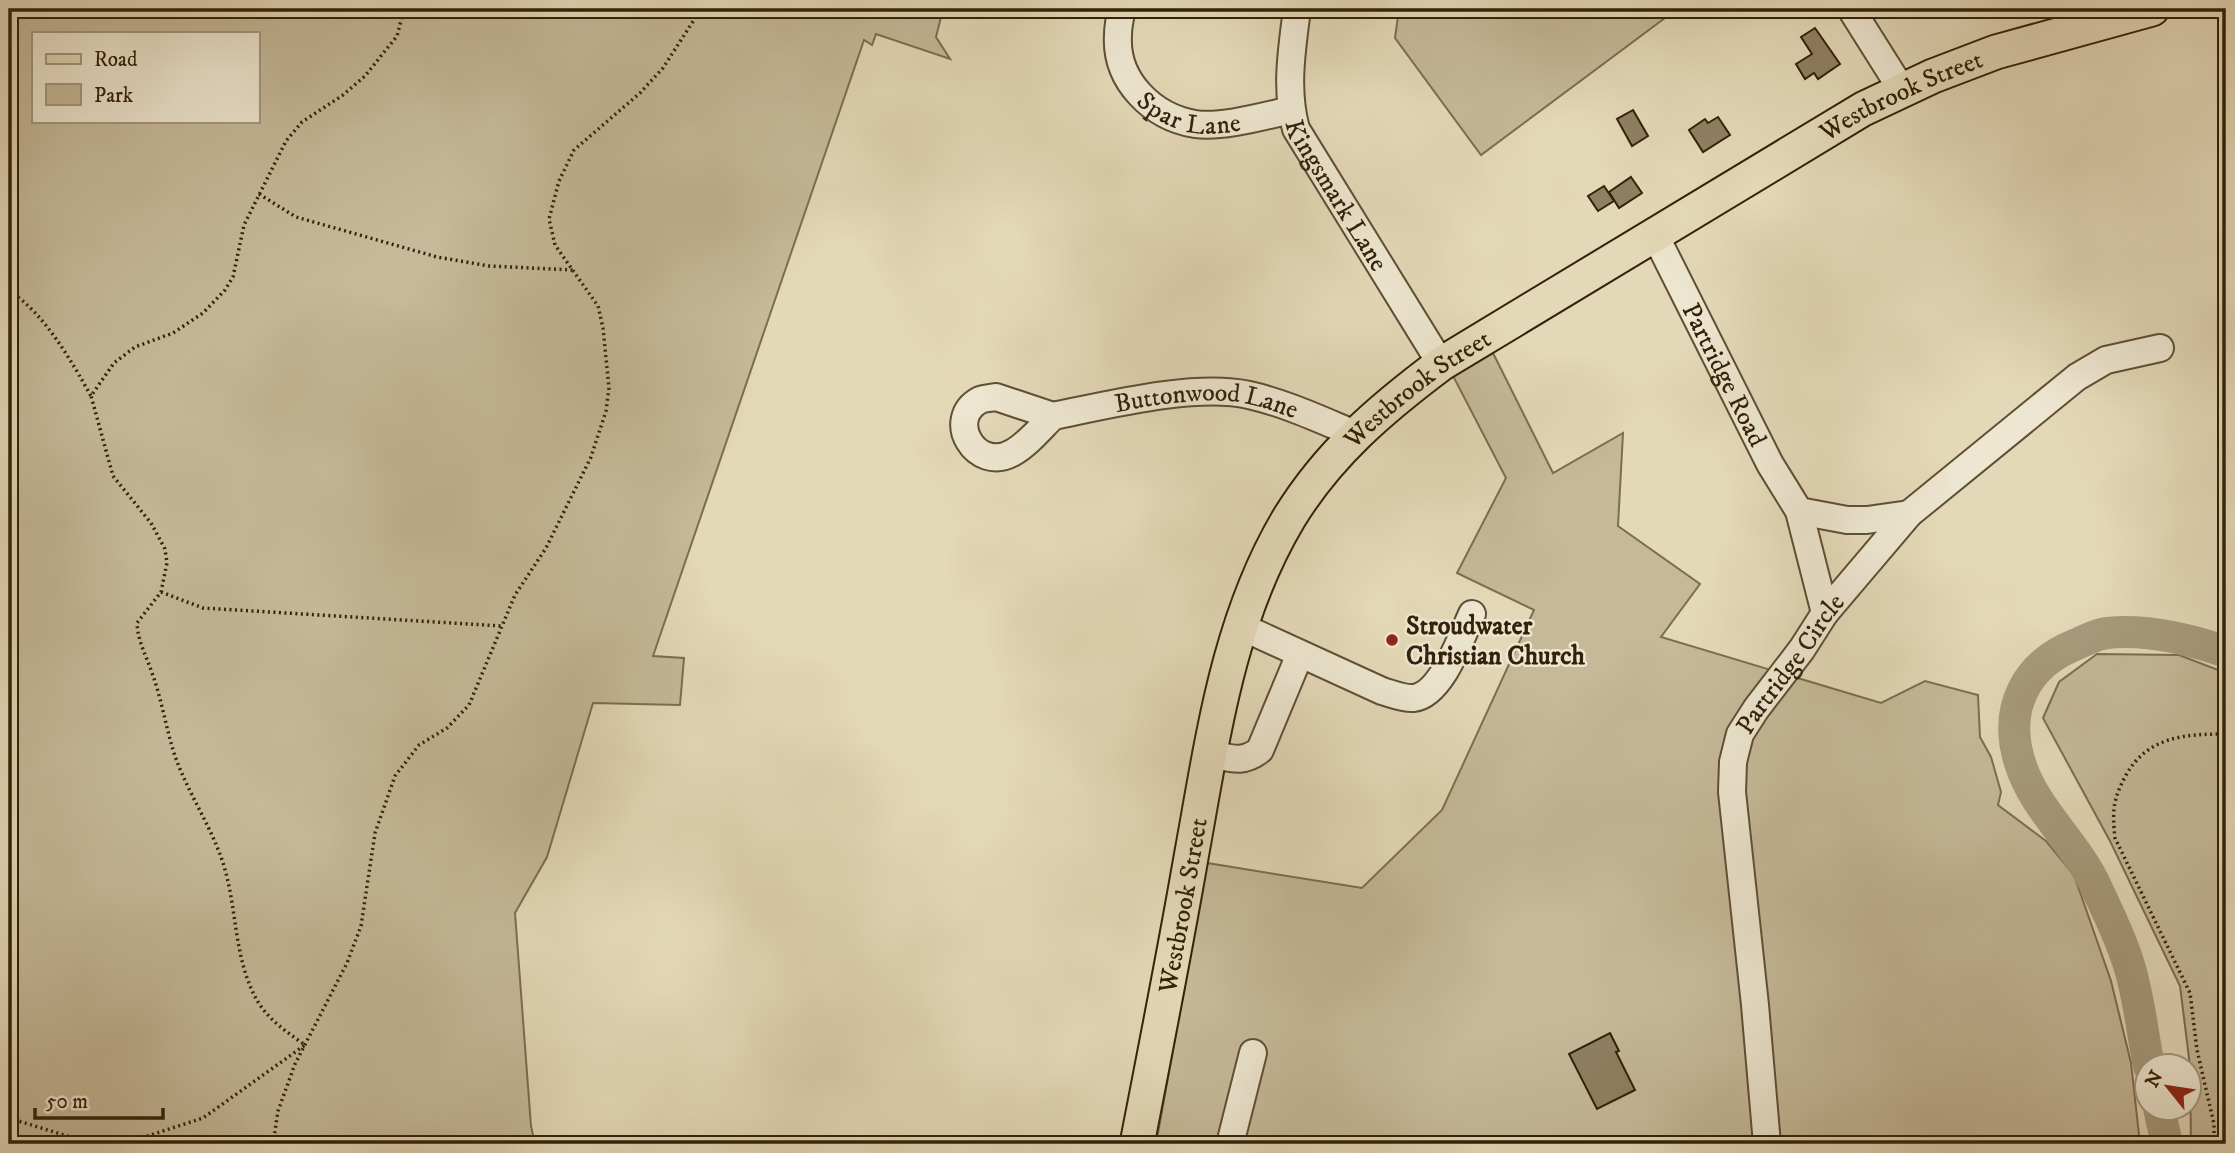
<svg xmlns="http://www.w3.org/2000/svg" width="2235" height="1153" viewBox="0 0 2235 1153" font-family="'IM FELL DW Pica',serif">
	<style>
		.green { fill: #c5b999; stroke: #7c6d51; stroke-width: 2; fill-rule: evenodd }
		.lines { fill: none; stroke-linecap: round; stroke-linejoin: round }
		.river { stroke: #a79a7c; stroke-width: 32 }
		.building { fill: #8f8063; stroke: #332109; stroke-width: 2 }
		.minor-casing { stroke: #5f4f34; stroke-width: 30 }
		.major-casing { stroke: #332109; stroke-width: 37 }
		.path { stroke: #332109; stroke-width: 3.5; stroke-dasharray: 2 3.5; stroke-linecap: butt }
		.minor { stroke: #ede6d0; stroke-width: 26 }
		.major { stroke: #e3d8b7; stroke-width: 33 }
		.poi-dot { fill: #8f2418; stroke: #ede6d0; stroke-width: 2.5 }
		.labels { text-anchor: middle; stroke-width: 5; stroke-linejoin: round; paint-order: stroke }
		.street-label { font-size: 26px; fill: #332109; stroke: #ede6d0 }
		.poi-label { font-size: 26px; font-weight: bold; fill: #332109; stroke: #ede6d0; text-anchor: start }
	</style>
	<rect width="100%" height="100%" fill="#e3d8b7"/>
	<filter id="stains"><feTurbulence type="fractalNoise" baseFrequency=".00286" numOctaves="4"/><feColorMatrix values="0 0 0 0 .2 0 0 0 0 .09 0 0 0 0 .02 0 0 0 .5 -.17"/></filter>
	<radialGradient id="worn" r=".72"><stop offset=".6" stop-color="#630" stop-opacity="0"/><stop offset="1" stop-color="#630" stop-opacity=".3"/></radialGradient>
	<g class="green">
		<path d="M9 9H943L936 37 950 59 876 34 872 45 864 40 653 656 684 658 680 705 593 703 547 857 515 913 531 1126 535 1144H9ZM33 33H257V121H33Z"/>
		<path d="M1399 9H1677L1481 155 1395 38Z"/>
		<path d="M1493 353 1553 473 1623 433 1618 526 1700 584 1661 637 1881 703 1925 681 1978 695 1980 737 1991 757 2001 792 1998 805 2046 841 2074 875 2111 981 2131 1063 2140 1144H1156L1207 863 1362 888 1442 810 1534 610 1457 573 1506 478 1453 376Z"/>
		<path d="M2097 654 2179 655 2226 673V1144H2191L2190 1066 2180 986 2110 841 2043 718 2059 682Z"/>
	</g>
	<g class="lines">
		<g class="river">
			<path d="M2149 1066C2142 1032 2139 995 2128 962 2120 937 2108 912 2097 889 2077 843 2035 811 2020 763 2003 709 2025 664 2077 644 2086 640 2097 634 2107 633 2146 629 2189 639 2226 652"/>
			<path d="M2159 1108 2167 1144"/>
		</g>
	</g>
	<g class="building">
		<path d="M1815 28 1840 64 1818 79 1814 73 1805 79 1796 64 1812 54 1801 37Z"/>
		<path d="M1633 110 1648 136 1632 146 1617 119Z"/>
		<path d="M1718 117 1730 135 1703 152 1689 130 1705 119 1708 123Z"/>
		<path d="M1631 177 1642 193 1619 208 1609 192Z"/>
		<path d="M1604 186 1614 201 1598 211 1588 196Z"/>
		<path d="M1610 1033 1619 1051 1616 1052 1635 1090 1597 1109 1569 1054Z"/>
	</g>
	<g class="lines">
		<defs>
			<g id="minor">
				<path id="s1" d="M1122 9C1120 17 1118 26 1118 35 1115 81 1153 117 1195 124 1222 128 1264 116 1291 110"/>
				<path id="s2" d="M1297 9C1292 49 1285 89 1296 129L1441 364"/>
				<path d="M1851 9 1902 90"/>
				<path id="s3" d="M1655 235 1770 464 1799 511 1847 520H1867L1909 514"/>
				<path d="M996 397 1053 416C1041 428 1027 445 1012 453 976 473 944 419 980 400 984 398 991 398 996 397Z"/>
				<path id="s4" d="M1053 416C1108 405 1195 383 1249 395 1285 403 1321 420 1355 434"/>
				<path d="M1799 511 1825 613"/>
				<path d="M1240 626 1382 691C1393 694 1403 699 1414 698 1442 694 1461 637 1472 614"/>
				<path d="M1210 754C1231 758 1242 764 1260 750L1300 654"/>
				<path d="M1230 1144 1253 1053"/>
				<path id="s5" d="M1767 1144 1755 1005 1732 792 1733 762 1740 734 1756 709 1802 649 1825 613 1909 514 2077 377 2106 360 2160 348"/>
			</g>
			<g id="major">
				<path id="s6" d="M1137 1144C1156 1047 1175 950 1192 852 1213 737 1228 620 1289 518 1329 453 1381 409 1441 364L1863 109 1933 76 1996 52 2152 9"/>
			</g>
		</defs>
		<use href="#minor" class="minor-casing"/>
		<use href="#major" class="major-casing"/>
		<g class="path">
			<path d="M259 194 296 217 437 257 489 266 573 270"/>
			<path d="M9 291C43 311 72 362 91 396"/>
			<path d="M161 592 203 608 502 626"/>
			<path d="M9 1118 93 1144H123L203 1118 305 1045C288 1033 269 1020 258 1002 233 959 238 910 223 863 211 826 188 793 175 756 166 729 162 700 152 673 146 655 138 642 137 623L161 592 167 563 165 549 151 523 113 476 91 396 114 363 135 347 173 333 203 313 225 290 233 277 244 225 286 141 302 122 343 95 365 76 397 36 404 9"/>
			<path d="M273 1144 278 1111 295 1064 347 963 361 926 375 833 395 776 419 745 447 728 469 705 515 595 546 548 591 457 606 411 609 388 603 328 598 306 555 245 549 219 559 181 574 150 640 93 663 68 701 9"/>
			<path d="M2214 1144V1124L2197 1050 2190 993 2115 838C2112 811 2113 799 2126 775 2148 736 2186 734 2226 734"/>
		</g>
		<use href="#minor" class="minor"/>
		<use href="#major" class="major"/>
	</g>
	<circle class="poi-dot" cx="1392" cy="640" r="7"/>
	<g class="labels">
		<g class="street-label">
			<text dy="9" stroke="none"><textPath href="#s6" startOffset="1398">Westbrook Street</textPath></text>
			<text dy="9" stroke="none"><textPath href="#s1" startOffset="147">Spar Lane</textPath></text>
			<text dy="9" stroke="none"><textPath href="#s2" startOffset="198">Kingsmark Lane</textPath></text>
			<text dy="9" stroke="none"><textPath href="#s3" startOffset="156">Partridge Road</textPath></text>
			<text dy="9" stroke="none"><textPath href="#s6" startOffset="831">Westbrook Street</textPath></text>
			<text dy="9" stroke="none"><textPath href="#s4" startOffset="156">Buttonwood Lane</textPath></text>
			<text dy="9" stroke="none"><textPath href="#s5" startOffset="499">Partridge Circle</textPath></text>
			<text dy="9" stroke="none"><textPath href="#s6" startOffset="243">Westbrook Street</textPath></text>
		</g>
		<g class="poi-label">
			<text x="1406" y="634">Stroudwater<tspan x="1406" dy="30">Christian Church</tspan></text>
		</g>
	</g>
	<rect width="2235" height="1153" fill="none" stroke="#e3d8b7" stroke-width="35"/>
	<rect x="10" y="10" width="2214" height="1132" fill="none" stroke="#332109" stroke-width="3.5"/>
	<rect x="18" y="18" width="2200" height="1118" fill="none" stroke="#332109" stroke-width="2"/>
	<rect x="32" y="32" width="228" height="91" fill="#ede6d0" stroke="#a39780" stroke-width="2"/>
	<rect x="46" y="54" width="35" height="10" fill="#e3d8b7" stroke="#a39780" stroke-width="2"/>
	<text x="94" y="66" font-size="21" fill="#332109">Road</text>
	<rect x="46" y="84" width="35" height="21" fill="#c5b999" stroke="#a39780" stroke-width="2"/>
	<text x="94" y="102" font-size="21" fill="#332109">Park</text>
	<g transform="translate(2168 1087) rotate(300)"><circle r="33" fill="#ede6d0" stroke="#a39780" stroke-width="2"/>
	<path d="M0-5L12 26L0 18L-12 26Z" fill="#8f2418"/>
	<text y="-10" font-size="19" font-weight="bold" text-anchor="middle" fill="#332109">N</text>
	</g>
	<path d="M35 1108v10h128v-10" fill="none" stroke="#332109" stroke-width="3.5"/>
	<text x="46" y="1108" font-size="21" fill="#332109" stroke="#ede6d0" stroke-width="5" paint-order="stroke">50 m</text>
	<rect width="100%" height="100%" filter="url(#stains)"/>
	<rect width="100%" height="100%" fill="url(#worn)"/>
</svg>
